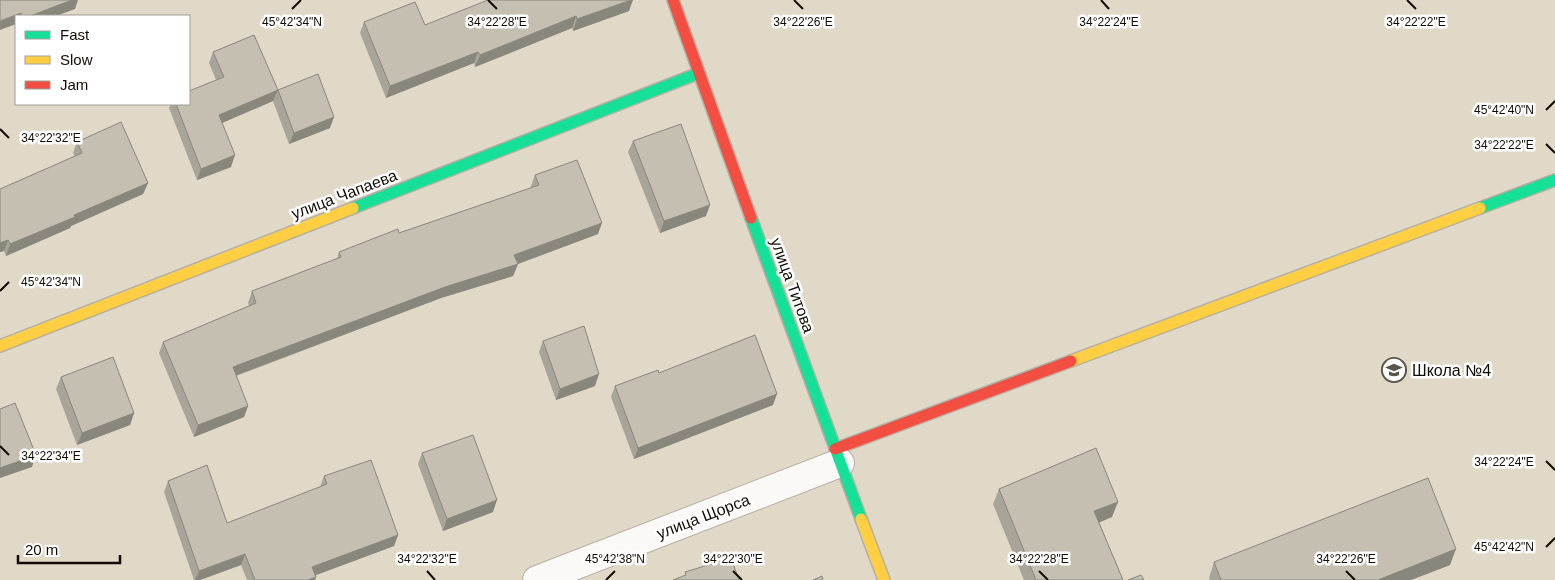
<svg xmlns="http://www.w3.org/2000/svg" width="1555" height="580" viewBox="0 0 1555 580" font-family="Arial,sans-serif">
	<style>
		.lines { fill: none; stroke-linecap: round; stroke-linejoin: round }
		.street-casing { stroke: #b6b0a3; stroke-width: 30 }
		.fast-casing { stroke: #b6b0a3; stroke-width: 14 }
		.slow-casing { stroke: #b6b0a3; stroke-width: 14 }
		.jam-casing { stroke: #b6b0a3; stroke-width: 14 }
		.street { stroke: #faf9f7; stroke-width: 28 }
		.fast { stroke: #16e098; stroke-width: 11 }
		.slow { stroke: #ffcf43; stroke-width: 11 }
		.jam { stroke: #f24e42; stroke-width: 11 }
		.wall { fill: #a9a498 }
		.shaded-wall { fill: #89867c }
		.building { fill: #c4bfb1; stroke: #89867c }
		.ticks { fill: none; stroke: #110c03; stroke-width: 2 }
		.labels { text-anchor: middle; stroke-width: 5; stroke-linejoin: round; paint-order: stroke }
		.street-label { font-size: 16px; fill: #110c03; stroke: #fff }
		.poi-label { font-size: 16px; fill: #110c03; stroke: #fff; text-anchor: start }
		.ticks-label { font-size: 12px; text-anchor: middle; fill: #110c03; stroke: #fff; stroke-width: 5; stroke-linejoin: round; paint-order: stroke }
	</style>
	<rect width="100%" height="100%" fill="#e0d9c8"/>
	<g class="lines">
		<defs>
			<path id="street" d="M537 580 840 463"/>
			<g id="fast">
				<path d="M353 208 699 73"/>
				<path d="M1480 208 1555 180"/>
				<path d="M751 218 861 519"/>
			</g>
			<g id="slow">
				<path d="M0 346 353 208"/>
				<path d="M1071 361 1480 208"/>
				<path d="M861 519 884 580"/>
			</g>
			<g id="jam">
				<path d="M673 0 751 218"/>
				<path d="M835 449 1071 361"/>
			</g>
		</defs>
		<use href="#street" class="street-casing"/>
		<use href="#fast" class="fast-casing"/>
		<use href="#slow" class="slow-casing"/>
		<use href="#jam" class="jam-casing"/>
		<use href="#street" class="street"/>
		<use href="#fast" class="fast"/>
		<use href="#slow" class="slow"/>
		<use href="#jam" class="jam"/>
	</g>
	<g class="wall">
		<path d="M629 11 573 31 572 28 475 67 474 63 386 98 360 33 364 22 425 25Z"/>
		<path d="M213 52 278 90 330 128 289 144 273 101 222 123 231 167 197 180 169 108 171 104H189L216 80 209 63Z"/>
		<path d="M633 141 706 216 660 233 628 152Z"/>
		<path d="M77 142 148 183 143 194 71 226 70 228 6 256 4 251 0 252V189L75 157 73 153Z"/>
		<path d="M535 175 598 234 518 264 513 276 441 298 236 376 248 406 244 417 194 437 159 353 163 342 249 306 248 303 252 291 337 259 339 252 399 233 531 188V186Z"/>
		<path d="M543 341 595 386 556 400 539 352Z"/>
		<path d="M659 373 773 405 634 459 611 397 615 386Z"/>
		<path d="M61 377 134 413 130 425 77 445 56 389Z"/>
		<path d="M422 453 493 512 443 531 418 464Z"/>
		<path d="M324 476 398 535 394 546 316 575 315 580H247L241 565 200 580H194L164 492 168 481 227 523 320 487Z"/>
		<path d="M999 489 1112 517 1099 522 1123 580H1024L993 504Z"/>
		<path d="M1214 562 1450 565 1411 580H1210L1209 578Z"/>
	</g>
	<g class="shaded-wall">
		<path d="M72 0H78L75 9 56 16H30Z"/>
		<path d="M631 0H633L629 11 573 31 577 19Z"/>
		<path d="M21 13 20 16H16V24L0 30V21Z"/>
		<path d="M576 16 572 28 475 67 480 55Z"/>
		<path d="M478 52 474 63 386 98 390 86Z"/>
		<path d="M278 90 273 101 215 126 219 115Z"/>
		<path d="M334 117 330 128 289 144 294 133Z"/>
		<path d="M235 155 231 167 197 180 201 169Z"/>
		<path d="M148 183 143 194 71 226 70 228 6 256 10 244 74 215Z"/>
		<path d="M710 205 706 216 660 233 664 221Z"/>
		<path d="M602 223 598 234 515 265 518 264 513 276 441 298 229 378 233 367 514 255Z"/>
		<path d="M8 240 4 251 0 252V243Z"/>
		<path d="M599 374 595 386 556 400 560 389Z"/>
		<path d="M777 394 773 405 634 459 638 448Z"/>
		<path d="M248 406 244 417 194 437 198 425Z"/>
		<path d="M134 413 130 425 77 445 82 433Z"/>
		<path d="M36 455 32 467 0 478V468Z"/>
		<path d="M497 500 493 512 443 531 447 519Z"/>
		<path d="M1118 502 1112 517 1089 527 1094 511Z"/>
		<path d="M398 535 394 546 308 578 312 567Z"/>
		<path d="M1456 549 1450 565 1411 580H1378Z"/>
		<path d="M245 554 241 565 200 580H195L199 571Z"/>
		<path d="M316 577 315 580H308Z"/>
	</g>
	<g class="building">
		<path d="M0 0H72L30 16H22L21 13 0 21Z"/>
		<path d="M488 0H631L577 19 576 16 480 55 478 52 390 86 364 22 415 2 425 25Z"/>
		<path d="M254 35 278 90 219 115 235 155 201 169 176 104H189V91L224 77 213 52Z"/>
		<path d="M318 74 334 117 294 133 278 90Z"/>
		<path d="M121 122 148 183 74 215 75 217 10 244 8 240 0 243V189L82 153 77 142Z"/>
		<path d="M681 124 710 205 664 221 633 141Z"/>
		<path d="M577 160 602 223 514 255 518 264 445 287 233 367 248 406 198 425 163 342 256 303 252 291 341 257 339 252 398 229 399 233 539 185 535 175Z"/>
		<path d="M584 326 599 374 560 389 543 341Z"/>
		<path d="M755 335 777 394 638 448 615 386 658 370 659 373Z"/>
		<path d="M113 357 134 413 82 433 61 377Z"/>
		<path d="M15 403 36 455 0 468V409Z"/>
		<path d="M473 435 497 500 447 519 422 453Z"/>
		<path d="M1096 448 1118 502 1094 511 1123 580H1036L999 489Z"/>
		<path d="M371 460 398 535 312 567 316 577 308 580H255L245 554 199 571 168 481 207 465 227 523 327 484 324 476Z"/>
		<path d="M1428 478 1456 549 1378 580H1221L1214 562Z"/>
		<path d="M731 558 739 580H673L686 575 685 572Z"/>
		<path d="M1141 575 1144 580H1128Z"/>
		<path d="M822 576 823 580H813Z"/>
	</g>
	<path class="ticks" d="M488 0 497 9M794 0 803 9M1101 0 1109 9M1407 0 1416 9M292 9 301 0M1546 110 1555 101M0 129 9 138M1546 144 1555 153M0 291 9 282M0 446 9 455M1546 461 1555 470M1546 547 1555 538M427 571 435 580M733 571 742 580M1039 571 1048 580M1346 571 1355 580M606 580 615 571"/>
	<defs>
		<symbol id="school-ring" viewBox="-11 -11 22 22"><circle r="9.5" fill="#fff" stroke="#595448" stroke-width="1.5"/><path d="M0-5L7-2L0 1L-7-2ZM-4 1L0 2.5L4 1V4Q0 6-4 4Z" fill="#595448"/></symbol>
	</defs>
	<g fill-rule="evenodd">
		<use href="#school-ring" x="1380" y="356" width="28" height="28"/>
	</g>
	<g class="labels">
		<g class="street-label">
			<text transform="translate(344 194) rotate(-21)" y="6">улица Чапаева</text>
			<text transform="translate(793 285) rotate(70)" y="6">улица Титова</text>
			<text transform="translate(703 516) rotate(-21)" y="6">улица Щорса</text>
		</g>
		<g class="poi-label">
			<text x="1412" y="376">Школа №4</text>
		</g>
	</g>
	<g class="ticks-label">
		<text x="292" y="26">45°42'34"N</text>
		<text x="497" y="26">34°22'28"E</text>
		<text x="803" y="26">34°22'26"E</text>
		<text x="1109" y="26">34°22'24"E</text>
		<text x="1416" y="26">34°22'22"E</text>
		<text x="1504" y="114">45°42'40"N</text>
		<text x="51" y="142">34°22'32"E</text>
		<text x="1504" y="149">34°22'22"E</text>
		<text x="51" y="286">45°42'34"N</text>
		<text x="51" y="460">34°22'34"E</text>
		<text x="1504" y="466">34°22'24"E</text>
		<text x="1504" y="551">45°42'42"N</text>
		<text x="427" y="563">34°22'32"E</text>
		<text x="733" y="563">34°22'30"E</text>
		<text x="1039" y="563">34°22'28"E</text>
		<text x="1346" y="563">34°22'26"E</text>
		<text x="615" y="563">45°42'38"N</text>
	</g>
	<rect x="15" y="15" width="175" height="90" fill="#ffffff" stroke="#a09e9a"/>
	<rect x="25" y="31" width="25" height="8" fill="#16e098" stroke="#a09e9a"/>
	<text x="60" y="40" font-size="15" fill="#110c03">Fast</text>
	<rect x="25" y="56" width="25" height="8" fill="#ffcf43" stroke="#a09e9a"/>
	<text x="60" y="65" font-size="15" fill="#110c03">Slow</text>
	<rect x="25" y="81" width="25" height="8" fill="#f24e42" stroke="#a09e9a"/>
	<text x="60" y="90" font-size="15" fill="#110c03">Jam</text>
	<path d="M18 555v8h102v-8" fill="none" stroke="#110c03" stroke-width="2.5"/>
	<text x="25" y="555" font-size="15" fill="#110c03" stroke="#ffffff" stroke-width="4" paint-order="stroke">20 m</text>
</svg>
